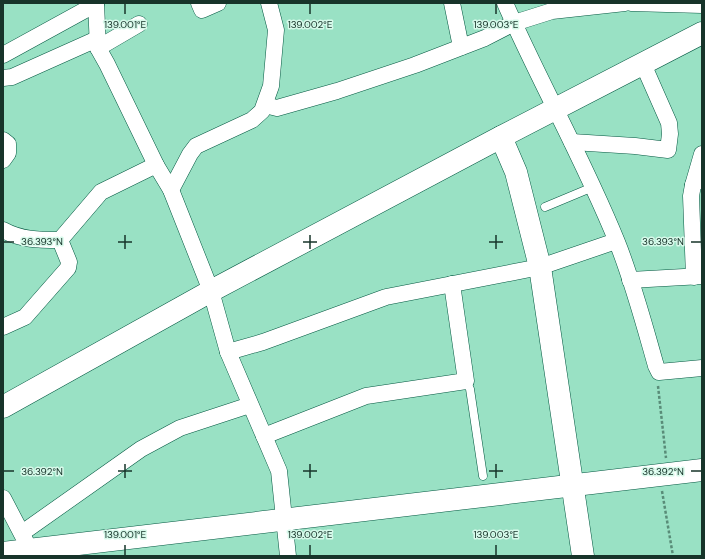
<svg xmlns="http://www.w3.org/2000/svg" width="705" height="559" viewBox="0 0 705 559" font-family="'DM Sans',sans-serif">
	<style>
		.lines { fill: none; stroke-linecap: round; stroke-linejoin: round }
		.lane-casing { stroke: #035841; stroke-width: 9 }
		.street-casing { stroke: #035841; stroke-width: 17 }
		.secondary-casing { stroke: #035841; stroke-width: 23 }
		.path { stroke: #598c78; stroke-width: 2.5; stroke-dasharray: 3 2; stroke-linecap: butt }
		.lane { stroke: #fff; stroke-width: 8 }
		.street { stroke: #fff; stroke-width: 16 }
		.secondary { stroke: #fff; stroke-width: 22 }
		.ticks { fill: none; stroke: #17342a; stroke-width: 1.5 }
		.ticks-label { font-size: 10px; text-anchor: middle; fill: #17342a; stroke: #d7f9ea; stroke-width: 3; stroke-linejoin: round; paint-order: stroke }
	</style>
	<rect width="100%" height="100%" fill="#99e1c4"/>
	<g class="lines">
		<defs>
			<g id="lane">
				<path d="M545 207 593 187"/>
				<path d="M466 381 470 389 483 476"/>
			</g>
			<g id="street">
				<path d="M96 3 98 48 107 64 156 165 171 190 211 291 228 352 279 471 288 556"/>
				<path d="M199 3 202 10 218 3"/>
				<path d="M452 3 461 47"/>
				<path d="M505 3C540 83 584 160 617 242 633 282 644 324 656 366L659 372 702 368"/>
				<path d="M631 3 702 5"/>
				<path d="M98 48 139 24"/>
				<path d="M3 55 96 4"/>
				<path d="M3 78 12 77 97 39"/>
				<path d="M265 105 277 108 337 91 415 65 485 38 514 23 552 11 625 3"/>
				<path d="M3 140 8 144V153L3 160"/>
				<path d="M572 142 635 146 668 150 670 134 669 123 643 64"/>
				<path d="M693 185 702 154"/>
				<path d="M171 190 190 154 196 146 252 120 262 111 271 86 276 30 269 3"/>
				<path d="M3 230C21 240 39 240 60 240"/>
				<path d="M694 277 691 196 693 185 702 178"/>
				<path d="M630 280 702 276"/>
				<path d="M3 327 25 317 68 268 69 262 60 240 101 192 156 165"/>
				<path d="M228 352 263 342 386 297 540 267 616 241"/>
				<path d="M264 436 366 396 466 381 452 284"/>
				<path d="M3 498 26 542"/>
				<path d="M22 533 141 449 180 428 250 405"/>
			</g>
			<g id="secondary">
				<path d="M501 137 516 172 540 267 583 556"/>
				<path d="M3 407 211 291 501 137 702 33"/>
				<path d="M3 553 702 470"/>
			</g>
		</defs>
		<use href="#lane" class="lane-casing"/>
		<use href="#street" class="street-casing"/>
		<use href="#secondary" class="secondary-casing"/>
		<g class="path">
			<path d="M658 386 666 458"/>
			<path d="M662 491 673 556"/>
		</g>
		<use href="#lane" class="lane"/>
		<use href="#street" class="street"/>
		<use href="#secondary" class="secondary"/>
	</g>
	<path class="ticks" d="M125 4V14M310 4V14M496 4V14M125 235V249M310 235V249M496 235V249M4 242H14M118 242H132M303 242H317M489 242H503M691 242H701M125 464V478M310 464V478M496 464V478M4 471H14M118 471H132M303 471H317M489 471H503M691 471H701M125 545V555M310 545V555M496 545V555"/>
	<g class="ticks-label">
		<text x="125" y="28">139.001°E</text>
		<text x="310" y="28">139.002°E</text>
		<text x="496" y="28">139.003°E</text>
		<text x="42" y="245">36.393°N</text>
		<text x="663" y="245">36.393°N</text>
		<text x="42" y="475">36.392°N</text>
		<text x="663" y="475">36.392°N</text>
		<text x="125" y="538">139.001°E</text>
		<text x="310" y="538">139.002°E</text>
		<text x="496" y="538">139.003°E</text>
	</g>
	<rect width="705" height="559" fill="none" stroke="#17342a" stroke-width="8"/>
</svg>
